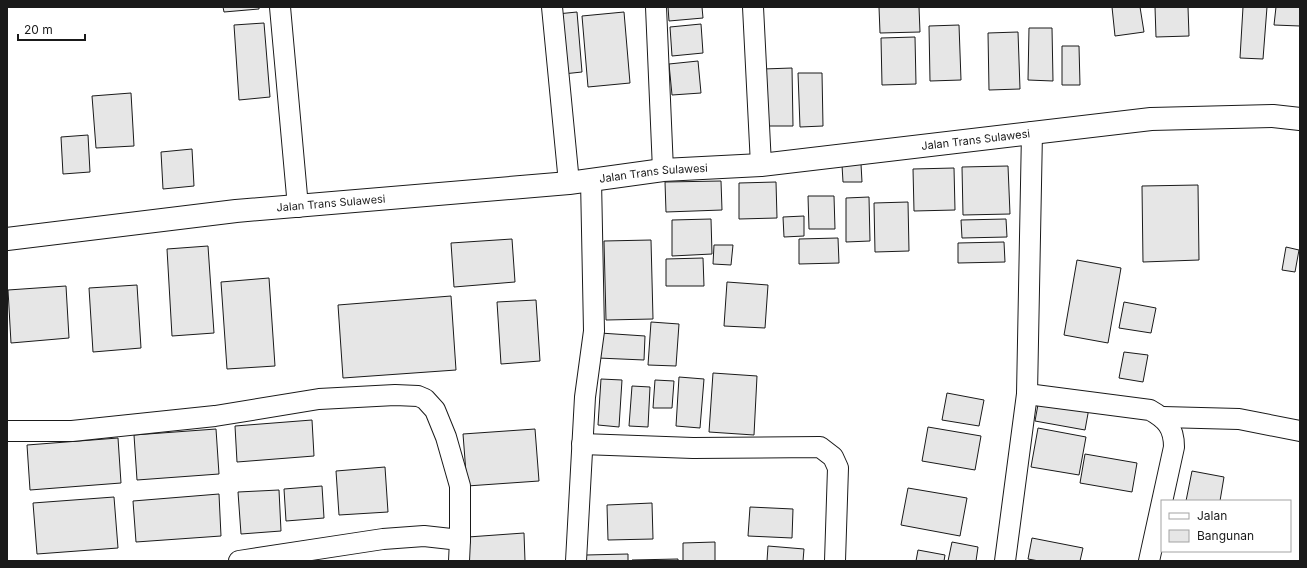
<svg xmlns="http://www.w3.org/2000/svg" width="1307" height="568" viewBox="0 0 1307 568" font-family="Inter,sans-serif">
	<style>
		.building { fill: #e6e6e6; stroke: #1a1a1a }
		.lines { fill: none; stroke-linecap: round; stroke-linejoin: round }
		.minor-casing { stroke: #1a1a1a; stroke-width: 22 }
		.trunk-casing { stroke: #1a1a1a; stroke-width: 24 }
		.minor { stroke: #fff; stroke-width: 20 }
		.trunk { stroke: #fff; stroke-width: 22 }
		.labels { text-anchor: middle; stroke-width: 3; stroke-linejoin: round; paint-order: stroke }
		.street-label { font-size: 11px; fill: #1a1a1a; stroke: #fff }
	</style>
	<rect width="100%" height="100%" fill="#fff"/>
	<g class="building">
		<path d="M223 7H259V9L224 12Z"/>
		<path d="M668 7H702L703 18 669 21Z"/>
		<path d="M879 7H919L920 32 880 33Z"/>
		<path d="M1112 7H1140L1144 32 1115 36Z"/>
		<path d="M1155 7H1188L1189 36 1156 37Z"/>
		<path d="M1243 7H1267L1263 59 1240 58Z"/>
		<path d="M1276 7H1300V26L1274 25Z"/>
		<path d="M577 12 582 72 563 74 557 14Z"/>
		<path d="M624 12 630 83 588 87 582 16Z"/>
		<path d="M264 23 270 97 239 100 234 25Z"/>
		<path d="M701 24 703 53 672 56 670 27Z"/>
		<path d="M959 25 961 80 930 81 929 26Z"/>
		<path d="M1029 28H1052L1053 81 1028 80Z"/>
		<path d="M1018 32 1020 89 989 90 988 33Z"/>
		<path d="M915 37 916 84 882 85 881 38Z"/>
		<path d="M1062 46H1079L1080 85H1062Z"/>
		<path d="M698 61 701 93 672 95 669 64Z"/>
		<path d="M792 68 793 126H764L763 69Z"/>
		<path d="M798 73H822L823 126 800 127Z"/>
		<path d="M131 93 134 146 96 148 92 96Z"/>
		<path d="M88 135 90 172 63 174 61 137Z"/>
		<path d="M192 149 194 186 163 189 161 152Z"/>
		<path d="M861 164 862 182H843L842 165Z"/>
		<path d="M1008 166 1010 214 963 215 962 167Z"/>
		<path d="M954 168 955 210 914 211 913 169Z"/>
		<path d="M721 181 722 210 666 212 665 182Z"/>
		<path d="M776 182 777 218 739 219V183Z"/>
		<path d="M1198 185 1199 260 1143 262 1142 186Z"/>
		<path d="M808 196H834L835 229H809Z"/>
		<path d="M869 197 870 241 846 242V198Z"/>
		<path d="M908 202 909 251 875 252 874 203Z"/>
		<path d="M804 216V236L784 237 783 217Z"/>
		<path d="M711 219 712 254 672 256V220Z"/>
		<path d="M1006 219 1007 237 962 238 961 220Z"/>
		<path d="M838 238 839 263 799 264V239Z"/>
		<path d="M512 239 515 282 454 287 451 243Z"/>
		<path d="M651 240 653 319 606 320 604 241Z"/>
		<path d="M1004 242 1005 262 958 263V243Z"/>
		<path d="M714 245H733L731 265 713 264Z"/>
		<path d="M208 246 214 333 172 336 167 249Z"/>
		<path d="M1286 247 1299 250 1295 272 1282 270Z"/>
		<path d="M703 258 704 286H666V259Z"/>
		<path d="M1077 260 1121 268 1108 343 1064 335Z"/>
		<path d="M269 278 275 366 227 369 221 282Z"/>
		<path d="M727 282 768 285 765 328 724 326Z"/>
		<path d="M137 285 141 348 93 352 89 288Z"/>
		<path d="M66 286 69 338 11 343 8 290Z"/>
		<path d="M451 296 456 370 343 378 338 305Z"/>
		<path d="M536 300 540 361 501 364 497 302Z"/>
		<path d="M1124 302 1156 308 1151 333 1119 328Z"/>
		<path d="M651 322 679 324 676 366 648 365Z"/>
		<path d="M600 333 645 336 644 360 598 358Z"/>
		<path d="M1124 352 1148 355 1143 382 1119 378Z"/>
		<path d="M713 373 757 376 754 435 709 432Z"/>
		<path d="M679 377 704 379 700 428 676 426Z"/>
		<path d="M601 379 622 380 619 427 598 425Z"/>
		<path d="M655 380 674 381 672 408H653Z"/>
		<path d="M632 386 650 387 648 427 629 426Z"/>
		<path d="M947 393 984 400 979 426 942 420Z"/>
		<path d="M1039 399 1089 408 1085 430 1035 421Z"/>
		<path d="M312 420 314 456 237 462 235 426Z"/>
		<path d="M928 427 981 436 975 470 922 461Z"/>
		<path d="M1038 428 1086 437 1079 475 1031 467Z"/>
		<path d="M216 429 219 474 137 480 134 435Z"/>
		<path d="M535 429 539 481 467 486 463 434Z"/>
		<path d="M118 438 121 483 30 490 27 445Z"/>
		<path d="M1085 454 1137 463 1132 492 1080 483Z"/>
		<path d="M385 467 388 512 339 515 336 471Z"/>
		<path d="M1192 471 1224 477 1220 501H1186Z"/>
		<path d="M322 486 324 518 286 521 284 489Z"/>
		<path d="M908 488 967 498 960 536 901 525Z"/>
		<path d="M279 490 281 531 241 534 238 492Z"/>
		<path d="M219 494 221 536 136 542 133 501Z"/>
		<path d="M114 497 118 548 37 554 33 503Z"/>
		<path d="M652 503 653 539 608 540 607 505Z"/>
		<path d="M750 507 793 509 792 538 748 536Z"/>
		<path d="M524 533 525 561H469L468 537Z"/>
		<path d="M1032 538 1083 548 1080 561H1039L1028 559Z"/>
		<path d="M715 542V561H683V543Z"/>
		<path d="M952 542 978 547 976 561H948Z"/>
		<path d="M768 546 804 549 803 561H767Z"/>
		<path d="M918 550 945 555 944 561H916Z"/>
		<path d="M628 554V561H586V555Z"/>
		<path d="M678 559V561H632V560Z"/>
	</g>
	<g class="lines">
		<defs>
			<g id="minor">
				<path d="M280 7 298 207"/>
				<path d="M552 7 569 183"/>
				<path d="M656 7 663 170"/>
				<path d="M753 7 761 165"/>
				<path d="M1027 394 1150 410C1166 419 1174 427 1174 447L1149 561"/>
				<path d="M1163 417 1239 419 1300 431"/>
				<path d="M7 431H72L215 416 319 399 395 395 418 396 425 399 435 410 446 437 460 486V540"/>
				<path d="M582 444 693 448 820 447 833 457 838 468 835 561"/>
				<path d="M239 561 383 539 424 536 460 540 459 561"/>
				<path d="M576 561 585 397 594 331 591 180"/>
				<path d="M1005 561 1027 394 1032 132"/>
			</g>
			<g id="trunk">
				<path id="s1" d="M7 239 236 211 569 183 663 170 761 165 1151 119 1273 116 1300 119"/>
			</g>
		</defs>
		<use href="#minor" class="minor-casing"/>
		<use href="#trunk" class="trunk-casing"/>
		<use href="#minor" class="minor"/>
		<use href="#trunk" class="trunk"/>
	</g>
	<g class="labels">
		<g class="street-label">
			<text dy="4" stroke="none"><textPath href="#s1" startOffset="974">Jalan Trans Sulawesi</textPath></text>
			<text dy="4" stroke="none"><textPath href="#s1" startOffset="650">Jalan Trans Sulawesi</textPath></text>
			<text dy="4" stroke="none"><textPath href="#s1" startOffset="326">Jalan Trans Sulawesi</textPath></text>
		</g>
	</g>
	<rect width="1307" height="568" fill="none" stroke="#1a1a1a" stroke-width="16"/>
	<rect x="1161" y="500" width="130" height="52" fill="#ffffff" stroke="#a3a3a3"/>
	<rect x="1169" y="513" width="20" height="6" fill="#ffffff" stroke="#a3a3a3"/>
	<text x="1197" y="520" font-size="12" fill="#1a1a1a">Jalan</text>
	<rect x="1169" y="530" width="20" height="12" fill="#e6e6e6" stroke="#a3a3a3"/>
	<text x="1197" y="540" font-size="12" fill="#1a1a1a">Bangunan</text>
	<path d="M18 34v6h67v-6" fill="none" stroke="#1a1a1a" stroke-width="2"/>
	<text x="24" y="34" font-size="12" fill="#1a1a1a" stroke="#ffffff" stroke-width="3" paint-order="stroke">20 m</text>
</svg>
